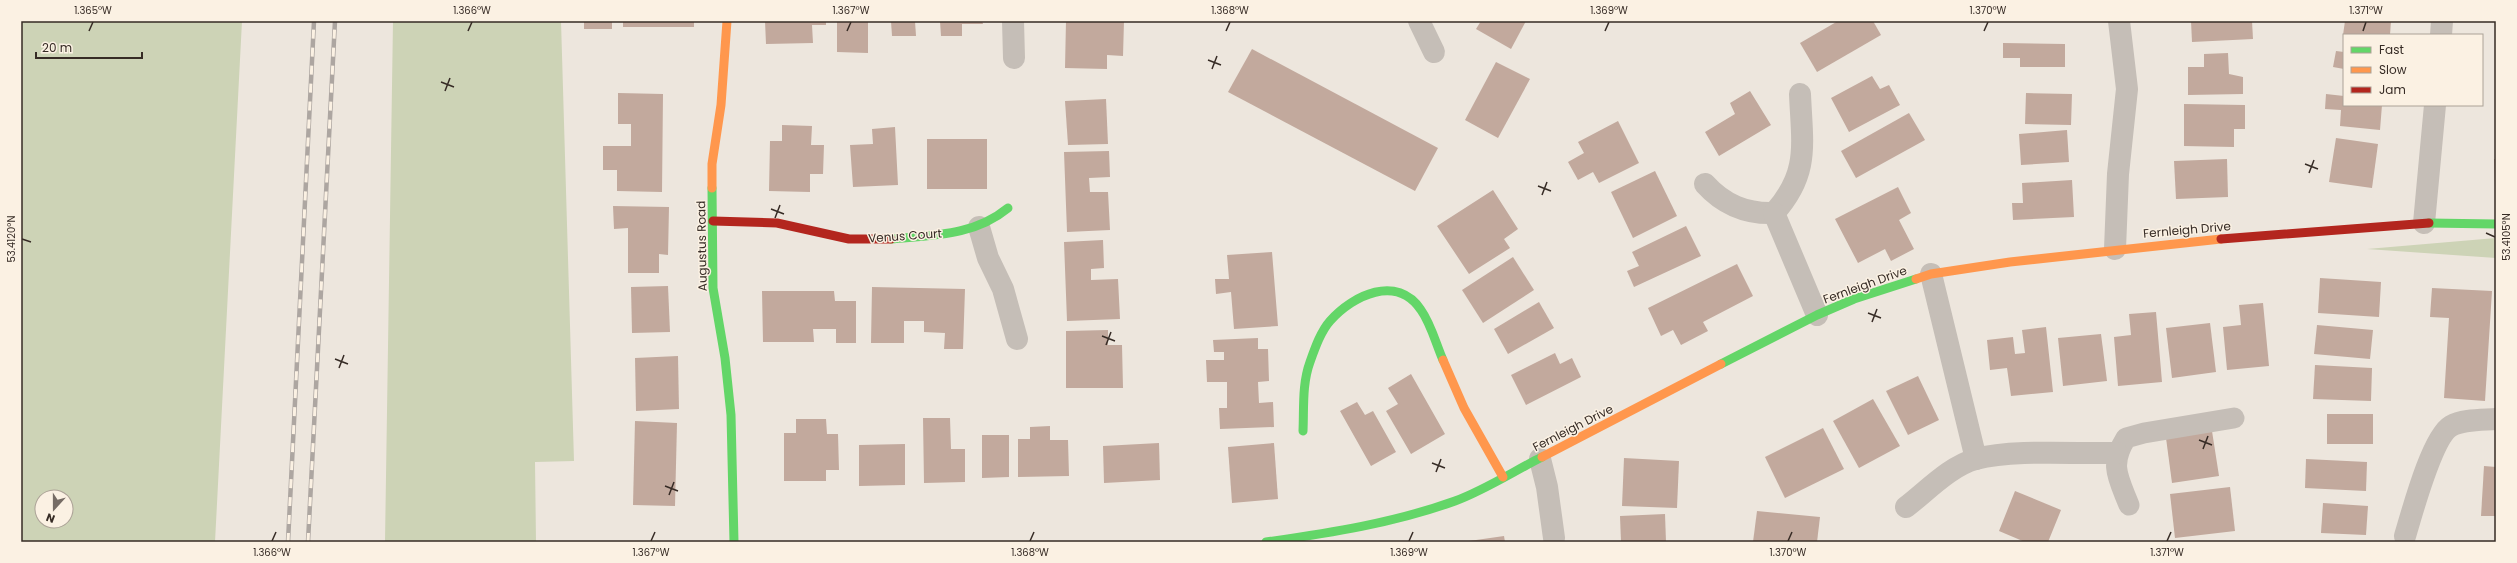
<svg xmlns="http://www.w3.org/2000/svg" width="2517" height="563" viewBox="0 0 2517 563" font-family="Poppins,sans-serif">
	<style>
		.green { fill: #cdd3b6; fill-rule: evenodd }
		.building { fill: #c2a99d }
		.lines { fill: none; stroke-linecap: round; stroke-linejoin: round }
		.lane { stroke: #c5beb7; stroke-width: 21 }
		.street { stroke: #c5beb7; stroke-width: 22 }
		.fast { stroke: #63d668; stroke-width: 9 }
		.slow { stroke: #ff974d; stroke-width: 9 }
		.jam { stroke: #b3261e; stroke-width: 9 }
		.rail-casing { stroke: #ada6a1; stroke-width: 4.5 }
		.rail { stroke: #fbf1e3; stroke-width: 3; stroke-dasharray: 9; stroke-linecap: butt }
		.ticks { fill: none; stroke: #362b25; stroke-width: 1.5 }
		.labels { text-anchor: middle; stroke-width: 3; stroke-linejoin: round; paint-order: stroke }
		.street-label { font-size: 12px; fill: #362b25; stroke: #fbf1e3 }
		.neatline { fill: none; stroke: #362b25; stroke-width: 1.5 }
		.ticks-label { font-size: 10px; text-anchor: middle; fill: #362b25 }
	</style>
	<rect width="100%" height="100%" fill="#ede6dd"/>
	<g class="green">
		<path d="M21 21H242L215 542H21ZM42 497H66V521H42Z"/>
		<path d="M393 21H561L574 461 535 462 536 542H385Z"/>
		<path d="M2496 238V258L2367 249Z"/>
	</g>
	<g class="building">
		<rect x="584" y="21" width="28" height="8"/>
		<rect x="623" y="21" width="71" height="6"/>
		<path d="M765 21H826V25H812L813 43 766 44Z"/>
		<path d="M837 21H868V53L837 52Z"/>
		<path d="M891 21H915L916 36H892Z"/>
		<path d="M940 21H982L983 24H962V36H941Z"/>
		<path d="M1066 21H1124L1123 56 1107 55V69L1065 68Z"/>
		<path d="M1481 21H1526L1511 49 1476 29Z"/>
		<path d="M1838 21H1873L1881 35 1817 72 1800 43Z"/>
		<path d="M2191 21H2252L2253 39 2192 42Z"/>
		<path d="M2345 21H2391L2390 35H2343Z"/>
		<path d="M2003 43 2065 44V67H2020V58H2003Z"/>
		<path d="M1252 49 1438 148 1415 191 1228 92Z"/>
		<path d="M2336 51 2344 52V69L2333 67Z"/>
		<path d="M2228 53 2229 74 2243 77V94L2188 95V67H2204V54Z"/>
		<path d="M1496 62 1530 79 1498 138 1465 120Z"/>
		<path d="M1872 76 1880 89 1889 85 1900 105 1849 132 1831 98Z"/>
		<path d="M1750 91 1771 125 1719 156 1705 132 1735 114 1730 103Z"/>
		<path d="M618 93 663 94 662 192 617 191V170H603V146H631V124H618Z"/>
		<path d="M2026 93 2072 94 2071 125 2025 124Z"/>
		<path d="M2326 94 2344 96V105H2382L2380 130 2340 126 2341 110 2325 109Z"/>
		<path d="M1106 99 1108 144 1068 145 1065 101Z"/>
		<path d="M2184 104 2245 105V129H2234V147L2184 146Z"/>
		<path d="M1909 113 1925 140 1856 178 1841 151Z"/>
		<path d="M1618 121 1639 163 1599 183 1593 172 1578 180 1568 162 1584 153 1578 142Z"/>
		<path d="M782 125 812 126 811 145H824L823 174H810V192L769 191 770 141H782Z"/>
		<path d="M895 127 898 185 853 187 850 145 873 144 872 129Z"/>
		<path d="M2067 130 2069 162 2021 165 2019 134Z"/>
		<path d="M2336 138 2378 144 2372 188 2329 182Z"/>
		<rect x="927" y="139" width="60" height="50"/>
		<path d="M1109 151 1110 177 1089 178 1090 192H1108L1110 230 1067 232 1064 152Z"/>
		<path d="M2227 159 2228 197 2176 199 2174 161Z"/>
		<path d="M2494 159H2496V186H2495Z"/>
		<path d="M1655 171 1677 216 1633 238 1611 192Z"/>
		<path d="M2072 180 2074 217 2013 220 2012 203H2023L2022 183Z"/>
		<path d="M1898 187 1911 213 1899 220 1914 249 1891 261 1885 249 1858 263 1835 219Z"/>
		<path d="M1493 190 1518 229 1504 239 1510 248 1469 274 1437 226Z"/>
		<path d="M613 206 669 207 668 255 659 254V273H628V228L614 229Z"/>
		<path d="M1686 226 1701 256 1634 287 1627 271 1639 266 1632 252Z"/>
		<path d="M1103 240 1104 268 1091 269V280L1118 279 1120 319 1067 321 1064 242Z"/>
		<path d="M1272 252 1278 326 1234 329 1231 292 1216 294 1215 279H1229L1227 255Z"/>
		<path d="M1513 257 1534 290 1483 323 1462 290Z"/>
		<path d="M1737 264 1753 296 1703 322 1708 331 1681 345 1673 330 1661 336 1648 308Z"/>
		<path d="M2320 278 2381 282 2379 317 2318 313Z"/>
		<path d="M668 286 670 332 632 333 631 287Z"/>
		<path d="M872 287 965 289 963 349H944L945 333 924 332V321H904V343H871Z"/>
		<path d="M2432 288 2492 291 2485 401 2444 398 2449 318 2430 317Z"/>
		<path d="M762 291H834L835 301H856V343H836V329H813L814 342H763Z"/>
		<path d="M1539 302 1554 328 1508 354 1494 329Z"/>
		<path d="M2263 303 2269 366 2227 370 2223 327 2241 325 2239 305Z"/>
		<path d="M2156 312 2162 382 2118 386 2114 337 2131 335 2129 314Z"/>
		<path d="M2210 323 2216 372 2172 378 2166 328Z"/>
		<path d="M2317 325 2373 330 2370 359 2314 354Z"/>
		<path d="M2046 327 2053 392 2011 396 2007 368 1990 370 1987 340 2013 337 2015 354 2025 353 2022 330Z"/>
		<path d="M1108 330V345H1122L1123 388H1066V331Z"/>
		<path d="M2101 334 2107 381 2063 386 2058 338Z"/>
		<path d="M1258 338V349H1268L1269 381 1258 382 1259 403 1273 402 1274 427 1220 429 1219 408H1227V382H1207L1206 360H1224V352H1214L1213 340Z"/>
		<path d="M1555 353 1560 364 1572 358 1581 377 1526 405 1511 375Z"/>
		<path d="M678 356 679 409 636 411 635 358Z"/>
		<path d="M2315 365 2372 368 2371 401 2313 399Z"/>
		<path d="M1411 374 1445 434 1411 454 1386 411 1398 404 1388 388Z"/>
		<path d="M1918 376 1939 420 1908 435 1886 391Z"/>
		<path d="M1873 399 1900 446 1859 468 1833 421Z"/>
		<path d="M1357 402 1365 415 1373 411 1396 452 1371 466 1340 411Z"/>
		<rect x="2327" y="414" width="46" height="30"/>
		<path d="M923 418H950L951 449H965V482L924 483Z"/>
		<path d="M796 419H826L827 434H838L839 470H826V481H784V433H796Z"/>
		<path d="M635 421 677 423 675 506 633 505Z"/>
		<path d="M1050 426V440H1068L1069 476 1018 477V439H1030V427Z"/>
		<path d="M1823 428 1844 469 1785 498 1765 457Z"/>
		<path d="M2212 431 2219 476 2172 483 2166 438Z"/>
		<path d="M982 435H1009V477L982 478Z"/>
		<path d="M1159 443 1160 480 1104 483 1103 446Z"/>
		<path d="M1274 443 1278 499 1232 503 1228 447Z"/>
		<path d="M905 444V485L859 486V445Z"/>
		<path d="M1624 458 1679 461 1677 508 1622 506Z"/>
		<path d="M2306 459 2367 462 2366 491 2305 488Z"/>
		<path d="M2484 466 2496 467V516H2481Z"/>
		<path d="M2230 487 2235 531 2175 538 2170 494Z"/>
		<path d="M2015 491 2061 510 2048 542H2025L1999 531Z"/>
		<path d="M2323 503 2368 506 2366 535 2321 533Z"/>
		<path d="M1757 511 1820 517 1817 542H1753Z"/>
		<path d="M1665 514 1666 542H1621L1620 516Z"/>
		<path d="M1504 536 1505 542H1469V541Z"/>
	</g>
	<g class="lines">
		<path class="lane" d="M2129 505C2118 477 2109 465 2126 438L2144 433 2234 418"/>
		<g class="street">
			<path d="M1013 21 1014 58"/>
			<path d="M1419 21 1434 52"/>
			<path d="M2441 35 2442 21"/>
			<path d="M1705 184C1724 205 1746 214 1774 213 1810 173 1802 144 1800 94"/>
			<path d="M1774 213 1817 315"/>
			<path d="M2424 223 2435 105"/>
			<path d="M979 227 988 258 1003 289 1017 339"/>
			<path d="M2115 249 2118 174 2127 89 2119 21"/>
			<path d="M1931 274 1976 459"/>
			<path d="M1540 459 1547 487 1554 538"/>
			<path d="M1906 507C1927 491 1950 466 1976 459 2013 449 2077 454 2117 453"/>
			<path d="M2405 536C2412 513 2432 437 2451 426 2463 419 2482 420 2496 419"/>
		</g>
		<g class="fast">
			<path d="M712 188 713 288 725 358 731 415 734 542"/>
			<path d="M2429 223 2496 224"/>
			<path d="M891 239C933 235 974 236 1008 208"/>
			<path d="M1721 364 1817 315 1854 299 1916 279"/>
			<path d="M1303 431C1304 407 1302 384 1310 362 1315 348 1321 331 1330 321 1353 295 1397 274 1421 310 1431 324 1436 344 1443 360"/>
			<path d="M1266 542C1330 533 1394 523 1455 501 1485 490 1514 471 1542 457"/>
		</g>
		<g class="slow">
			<path d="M712 188V164L721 105 727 21"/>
			<path d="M1916 279 1931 274 2010 262 2221 239"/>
			<path d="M1443 360 1464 408 1503 477"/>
			<path d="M1542 457 1721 364"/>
		</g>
		<g class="jam">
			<path d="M713 221 777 223 849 239H891"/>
			<path d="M2221 239 2429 223"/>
		</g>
		<defs>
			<g id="rail">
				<path d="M288 542 314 21"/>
				<path d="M308 542 335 21"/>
			</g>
		</defs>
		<use href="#rail" class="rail-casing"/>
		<use href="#rail" class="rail"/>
	</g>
	<path class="ticks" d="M89 31 93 22M468 31 472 22M847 31 851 22M1226 31 1230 22M1605 31 1609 22M1984 31 1988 22M2363 31 2366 22M1208 60 1221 65M1212 69 1217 56M441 82 454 87M445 91 450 78M2305 164 2318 169M2309 173 2314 160M1538 186 1551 191M1542 195 1547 182M771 209 784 214M775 218 780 205M2486 233 2495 237M22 239 31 242M1868 313 1881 318M1872 322 1877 309M1102 336 1115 341M1106 345 1111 332M335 359 348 364M339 368 344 355M2199 440 2212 445M2203 449 2208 436M1432 463 1445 468M1436 472 1441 459M665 486 678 491M669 495 674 482M272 541 276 532M651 541 655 532M1030 541 1034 532M1409 541 1413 532M1788 541 1792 532M2167 541 2171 532"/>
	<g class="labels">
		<g class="street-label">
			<text transform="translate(2187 230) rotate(-5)" y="4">Fernleigh Drive</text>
			<text transform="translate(905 236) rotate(-4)" y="4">Venus Court</text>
			<text transform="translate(702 246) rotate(-91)" y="4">Augustus Road</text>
			<text transform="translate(1865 285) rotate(-20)" y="4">Fernleigh Drive</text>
			<text transform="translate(1573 428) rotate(-27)" y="4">Fernleigh Drive</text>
		</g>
	</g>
	<rect width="2517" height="563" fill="none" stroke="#fbf1e3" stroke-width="44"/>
	<rect x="2343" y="34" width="140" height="72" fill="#fbf1e3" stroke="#aca297"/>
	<rect x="2351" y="47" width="20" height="6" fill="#63d668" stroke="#aca297"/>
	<text x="2379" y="54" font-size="12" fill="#362b25">Fast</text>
	<rect x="2351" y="67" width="20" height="6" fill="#ff974d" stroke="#aca297"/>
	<text x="2379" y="74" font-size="12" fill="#362b25">Slow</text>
	<rect x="2351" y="87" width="20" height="6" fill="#b3261e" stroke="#aca297"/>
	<text x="2379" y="94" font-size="12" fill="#362b25">Jam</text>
	<g transform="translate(54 509) rotate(201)"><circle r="19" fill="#fbf1e3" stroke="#aca297"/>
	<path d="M0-3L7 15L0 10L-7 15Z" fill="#766c65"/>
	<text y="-6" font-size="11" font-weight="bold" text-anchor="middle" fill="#362b25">N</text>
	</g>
	<path d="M36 52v6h106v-6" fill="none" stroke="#362b25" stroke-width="2"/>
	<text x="42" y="52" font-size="12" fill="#362b25" stroke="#fbf1e3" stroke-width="3" paint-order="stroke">20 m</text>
	<rect x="22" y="22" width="2473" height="519" class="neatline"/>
	<g class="ticks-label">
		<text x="93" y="14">1.365°W</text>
		<text x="472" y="14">1.366°W</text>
		<text x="851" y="14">1.367°W</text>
		<text x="1230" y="14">1.368°W</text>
		<text x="1609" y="14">1.369°W</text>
		<text x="1988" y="14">1.370°W</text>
		<text x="2366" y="14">1.371°W</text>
		<text transform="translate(2506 237) rotate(-90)" y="4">53.4105°N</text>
		<text transform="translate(11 239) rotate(-90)" y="4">53.4120°N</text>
		<text x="272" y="556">1.366°W</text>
		<text x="651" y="556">1.367°W</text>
		<text x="1030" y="556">1.368°W</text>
		<text x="1409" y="556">1.369°W</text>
		<text x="1788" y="556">1.370°W</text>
		<text x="2167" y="556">1.371°W</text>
	</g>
</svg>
